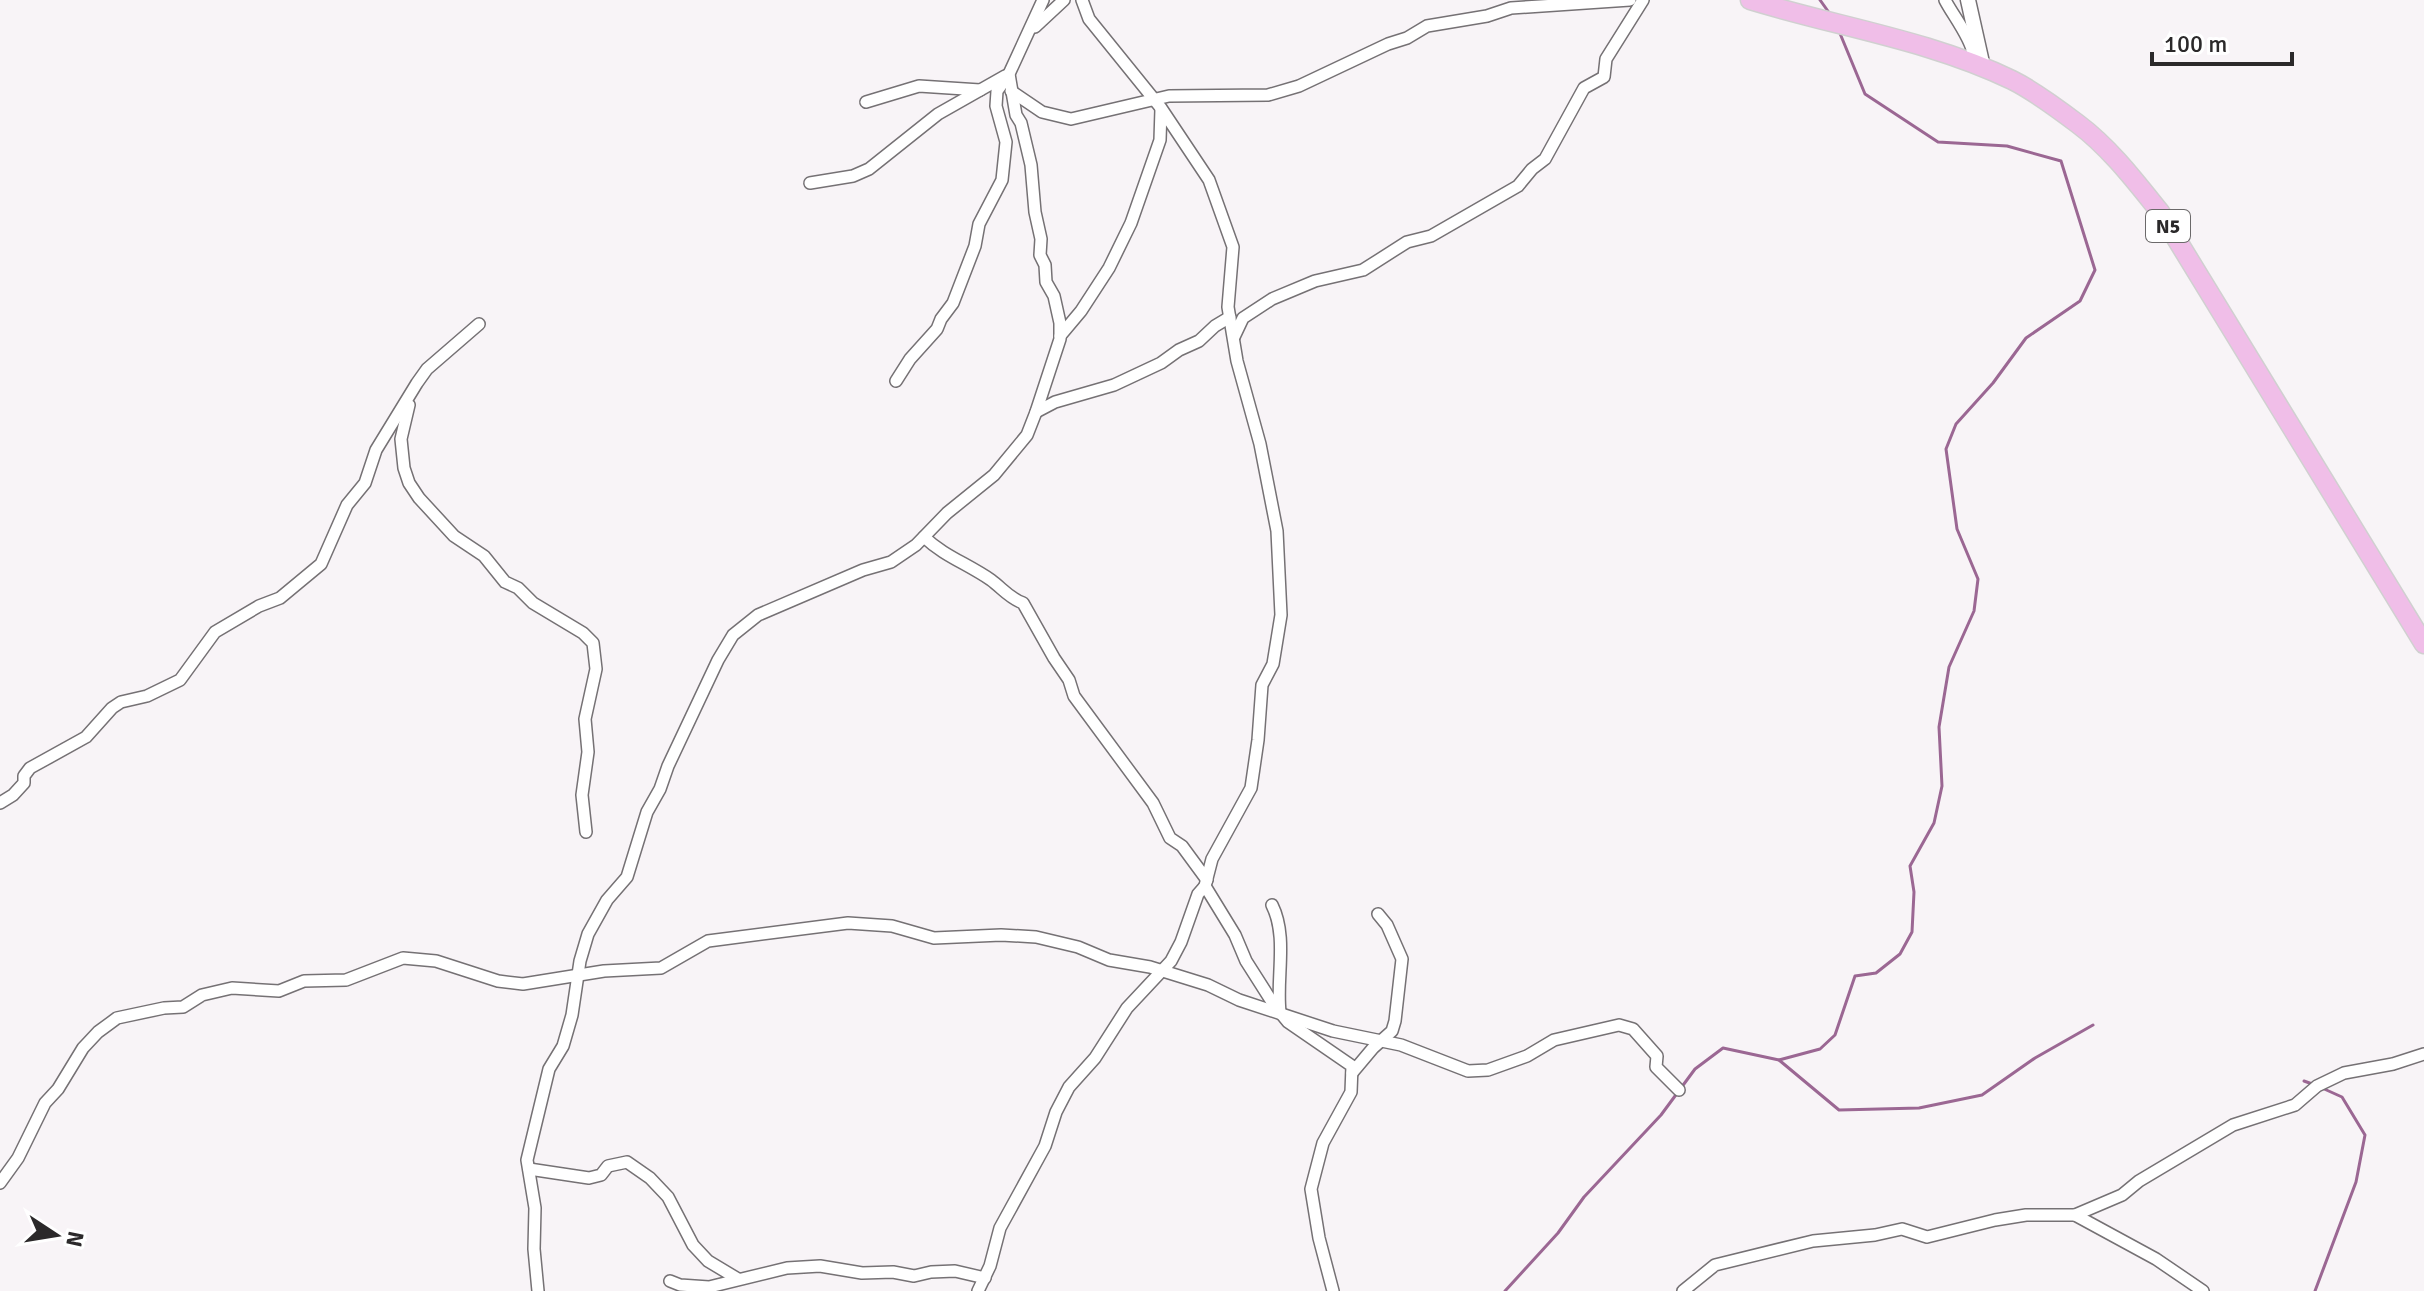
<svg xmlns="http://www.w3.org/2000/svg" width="2424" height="1291" viewBox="0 0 2424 1291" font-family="Signika,sans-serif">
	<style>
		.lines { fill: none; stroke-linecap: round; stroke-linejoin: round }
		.stream { stroke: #9b6793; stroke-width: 3 }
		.minor-casing { stroke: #757174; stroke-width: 14 }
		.tertiary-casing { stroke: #757174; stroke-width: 17 }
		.trunk-casing { stroke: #d0d0d0; stroke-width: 21 }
		.minor { stroke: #fff; stroke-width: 11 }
		.tertiary { stroke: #fff; stroke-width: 14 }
		.trunk { stroke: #f0bee8; stroke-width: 18 }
		.labels { text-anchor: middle; stroke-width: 6; stroke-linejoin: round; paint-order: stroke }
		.shield { fill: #fff; stroke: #6b696a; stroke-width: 2 }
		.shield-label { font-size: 20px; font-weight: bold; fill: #2b292a }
	</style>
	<rect width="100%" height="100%" fill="#f8f4f7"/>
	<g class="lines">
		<g class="stream">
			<path d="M1820 0 1830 14"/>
			<path d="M1779 1060 1820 1049 1835 1035 1855 976 1876 973 1900 954 1912 932 1914 892 1910 866 1934 823 1942 786 1939 727 1949 667 1974 611 1978 579 1957 529 1946 449 1956 424 1993 383 2026 338 2080 301 2095 270 2061 161 2007 146 1938 142 1865 94 1839 31"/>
			<path d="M2304 1081 2315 1085"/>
			<path d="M1505 1291 1558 1233 1584 1197 1661 1115 1695 1069 1723 1048 1779 1060 1839 1110 1919 1108 1982 1095 2035 1058 2093 1025"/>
			<path d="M2315 1291 2356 1182 2365 1135 2342 1097 2322 1088"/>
		</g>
		<defs>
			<g id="minor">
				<path d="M1082 0 1089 19 1161 108 1209 180 1233 247 1228 307 1237 361 1260 444 1277 531 1281 615 1273 664 1262 685 1258 740 1251 788 1212 859 1205 886 1235 935 1246 961 1274 1005 1288 1022 1352 1066 1351 1092 1323 1143 1311 1189 1319 1238 1333 1291"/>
				<path d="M1945 0C1952 14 1974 42 1973 56"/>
				<path d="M1035 27 1064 0"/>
				<path d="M1011 91 1042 112 1071 119 1169 96 1268 95 1299 86 1388 44 1407 38 1427 26 1487 16 1511 8 1630 0"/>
				<path d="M866 102 919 86 980 90"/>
				<path d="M810 183 853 176 869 169 938 114 1005 76"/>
				<path d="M1060 336 1081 311 1109 268 1131 223 1160 140 1161 109"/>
				<path d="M1234 337 1243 318 1272 299 1315 281 1363 270 1407 242 1431 236 1518 186 1532 169 1545 159 1584 88 1604 77 1606 59 1643 0"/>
				<path d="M896 381 910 359 937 329 941 319 953 303 975 246 979 224 1002 180 1006 142 996 106 997 91 1009 74"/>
				<path d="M409 405 401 439 404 468 409 483 419 498 454 536 484 556 505 582 518 588 533 603 583 633 593 643 596 669 585 719 588 752 582 795 586 832"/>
				<path d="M1036 412 1055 402 1114 385 1161 363 1179 350 1199 341 1215 326 1230 317"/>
				<path d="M924 537C944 556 968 564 991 580 1002 588 1009 598 1023 603L1054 658 1069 680 1074 696 1153 803 1170 838 1182 846 1207 880"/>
				<path d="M0 803 13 795 24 783V776L30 768 86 737 112 708 121 702 147 696 180 680 215 632 259 606 280 598 321 564 347 505 365 483 376 450 417 383 427 369 479 324"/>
				<path d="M1272 905C1288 937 1276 977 1280 1012"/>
				<path d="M1352 1073 1373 1048 1392 1031 1395 1021 1402 959 1387 925 1378 914"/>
				<path d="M529 1169 589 1178 601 1175 608 1166 627 1162 650 1178 668 1197 693 1245 708 1261 738 1279"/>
				<path d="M0 1183 18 1158 45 1103 58 1089 83 1048 98 1032 117 1018 164 1008 183 1007 202 995 232 988 279 991 304 981 346 980 403 958 436 961 498 981 523 984 604 971 661 968 708 941 848 923 892 926 934 938 1001 935 1036 937 1078 947 1109 960 1150 967 1208 985 1239 1000 1333 1031 1401 1045 1468 1071 1488 1070 1527 1056 1554 1040 1619 1025 1633 1029 1657 1056 1656 1067 1679 1090"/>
				<path d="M2075 1215 2156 1259 2203 1291"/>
				<path d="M670 1281 680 1285 709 1287 787 1268 820 1266 862 1273 893 1272 914 1276 931 1272 955 1271 985 1278"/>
				<path d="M538 1291 534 1249 535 1208 527 1160 549 1069 563 1046 572 1015 580 961 588 934 607 900 627 877 647 812 660 789 668 766 718 660 733 635 758 615 863 570 891 562 916 545 947 513 994 475 1027 435 1036 412 1060 339V323L1054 296 1046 282 1045 265 1040 255 1041 239 1035 212 1031 165 1021 123 1016 115 1009 74 1043 0"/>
				<path d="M978 1291 990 1266 1000 1228 1045 1146 1056 1112 1069 1087 1095 1058 1127 1008 1171 961 1181 942 1198 894 1205 886"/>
				<path d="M1683 1291 1715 1265 1813 1241 1875 1235 1902 1229 1927 1237 1995 1220 2026 1215H2075L2122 1195 2139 1181 2233 1125 2295 1105 2317 1086 2344 1073 2393 1064 2424 1054"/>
			</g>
			<path id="tertiary" d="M1968 0 1983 67"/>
			<path id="trunk" d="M1750 0C1838 27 1929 40 2012 80 2034 91 2057 108 2078 124 2110 148 2135 181 2160 212L2424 644"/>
		</defs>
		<use href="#minor" class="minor-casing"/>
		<use href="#tertiary" class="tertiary-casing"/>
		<use href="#trunk" class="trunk-casing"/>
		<use href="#minor" class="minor"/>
		<use href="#tertiary" class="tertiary"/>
		<use href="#trunk" class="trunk"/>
	</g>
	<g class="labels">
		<rect class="shield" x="2146" y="210" width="44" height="32" rx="6"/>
		<g class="shield-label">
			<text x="2168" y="233">N5</text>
		</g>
	</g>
	<g transform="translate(56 1235) rotate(102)" stroke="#ffffff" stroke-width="6" paint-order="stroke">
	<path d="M0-6L14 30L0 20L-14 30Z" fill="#2b292a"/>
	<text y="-12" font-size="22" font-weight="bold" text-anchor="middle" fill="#2b292a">N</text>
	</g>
	<path d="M2152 52v12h140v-12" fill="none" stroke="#2b292a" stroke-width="4"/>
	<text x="2164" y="52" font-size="24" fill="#2b292a" stroke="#ffffff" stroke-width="6" paint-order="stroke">100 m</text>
</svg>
